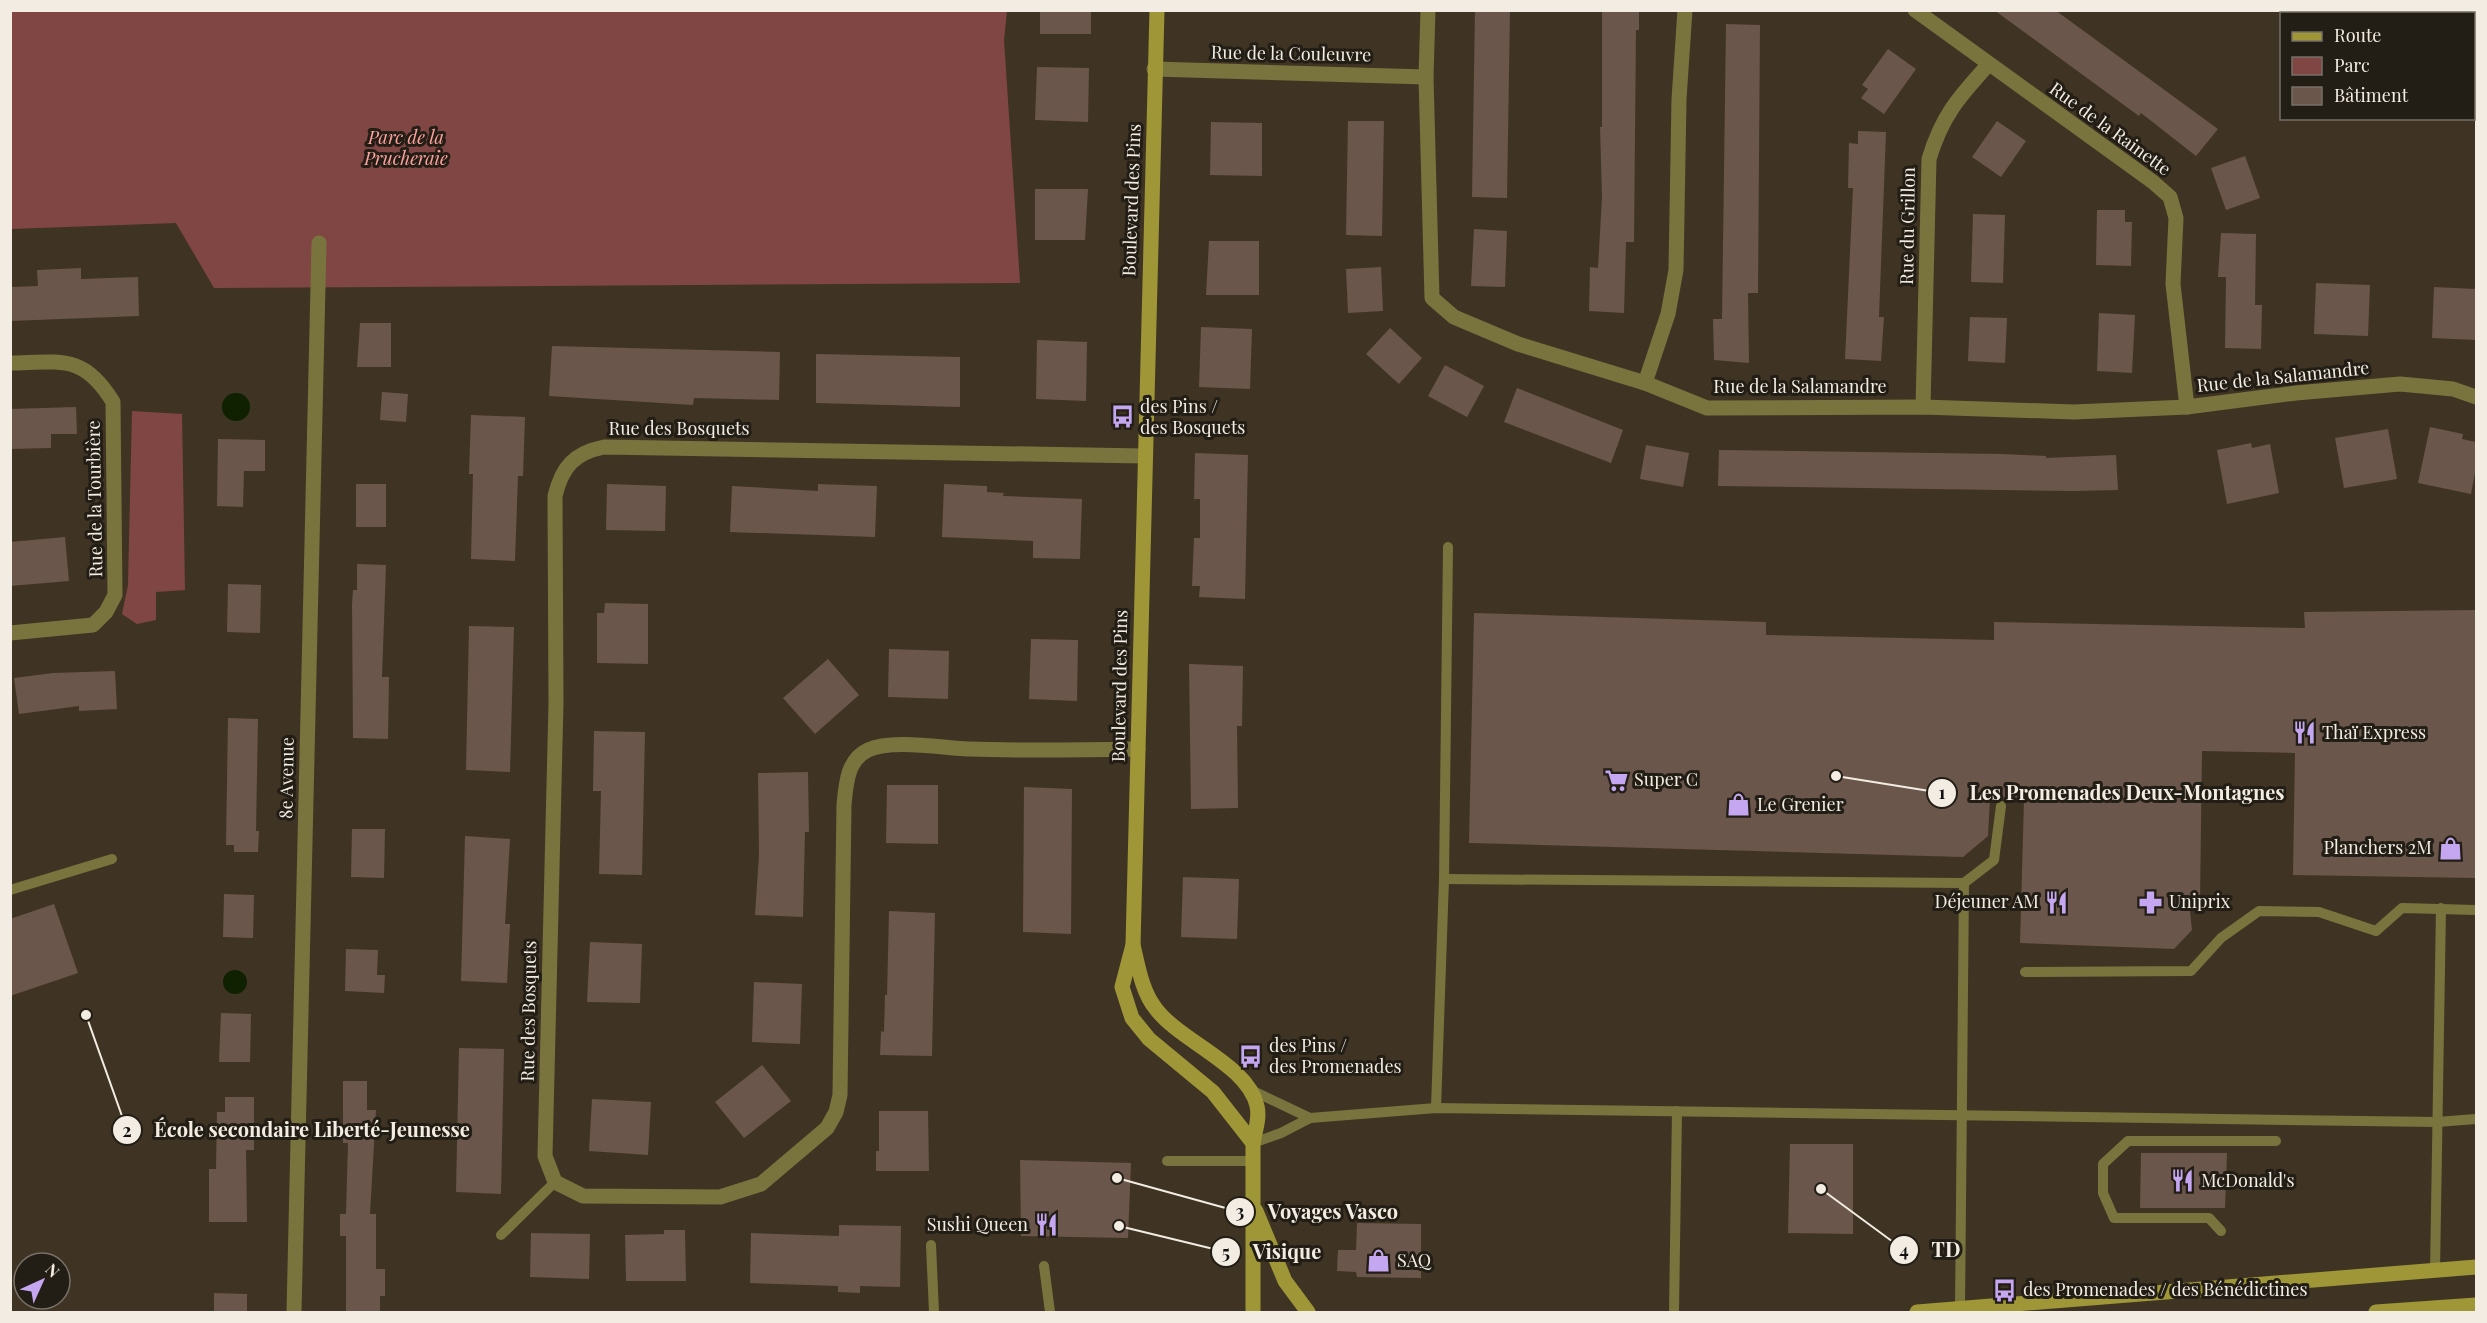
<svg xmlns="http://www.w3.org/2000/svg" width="2487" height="1323" viewBox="0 0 2487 1323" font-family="'Playfair Display',serif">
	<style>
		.green { fill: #804643 }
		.water { fill: #0f2100 }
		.building { fill: #6a564b }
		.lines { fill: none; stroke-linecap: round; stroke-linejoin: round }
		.lane { stroke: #79743d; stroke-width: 10 }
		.street { stroke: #79743d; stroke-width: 15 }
		.secondary { stroke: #9f9737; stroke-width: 15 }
		.labels { text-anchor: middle; stroke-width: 6; stroke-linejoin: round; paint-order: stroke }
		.street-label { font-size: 18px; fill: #f3ece2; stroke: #221d15 }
		.park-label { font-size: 18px; font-style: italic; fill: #ffa19c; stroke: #221d15 }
		.poi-label { font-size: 18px; fill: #f3ece2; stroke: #221d15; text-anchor: start }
		.leader { fill: none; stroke: #f3ece2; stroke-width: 2 }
		.callout-dot { fill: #f3ece2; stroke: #221d15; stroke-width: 2 }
		.mark-label { font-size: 18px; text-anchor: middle; font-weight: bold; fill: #111 }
		.callout-label { font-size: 20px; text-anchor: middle; font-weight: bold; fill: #f3ece2; stroke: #221d15; stroke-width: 6; stroke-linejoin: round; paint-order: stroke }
	</style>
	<rect width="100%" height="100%" fill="#3f3423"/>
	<g class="green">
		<path d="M10 11H1007L1004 40 1020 283 214 288 176 223 11 229Z"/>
		<path d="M132 411 182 414 185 590 156 592V620L137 624 122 614 128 585Z"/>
	</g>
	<g class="water">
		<circle cx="236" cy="407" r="14"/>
		<circle cx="235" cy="982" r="12"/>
	</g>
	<g class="building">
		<rect x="1040" y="10" width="51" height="24"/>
		<path d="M1475 10H1510L1507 198 1472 197Z"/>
		<path d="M1602 10H1639V30H1636L1634 242H1626L1624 313 1589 311 1590 267 1598 268 1602 197 1600 127H1602Z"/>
		<path d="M1994 10H2055L2218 129 2196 156 2141 113 2139 116Z"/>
		<path d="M1726 24 1760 25 1758 293H1748L1749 363 1714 360 1713 319H1722Z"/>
		<path d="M1888 49 1916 69 1884 114 1861 98 1868 89 1862 85Z"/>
		<path d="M1037 67 1089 68 1088 122 1035 120Z"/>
		<path d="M1348 121H1384L1382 236 1346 235Z"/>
		<path d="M1997 121 2026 141 2001 177 1972 157Z"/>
		<path d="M1211 122 1262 123V176L1210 175Z"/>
		<path d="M1858 131 1886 132 1879 317H1884L1881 361 1845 359 1853 188H1848L1849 143 1858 144Z"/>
		<path d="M2245 156 2260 198 2226 210 2211 168Z"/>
		<path d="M1035 189H1088L1085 240H1035Z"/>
		<path d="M2097 210H2125V222H2132L2131 266 2096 265Z"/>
		<path d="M1973 214 2005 215 2003 283 1971 282Z"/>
		<path d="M1474 229 1507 231 1505 287 1471 286Z"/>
		<path d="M2221 233 2256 234 2255 305H2262L2261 349 2225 348 2226 277H2218Z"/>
		<path d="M1209 241H1259V295H1206Z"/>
		<path d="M1381 267 1383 311 1348 313 1346 269Z"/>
		<path d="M81 268V279L138 277 139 316 10 321V287L38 286 37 270Z"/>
		<path d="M2316 283 2370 285 2368 336 2314 334Z"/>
		<path d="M2434 287 2476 289V340L2432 338Z"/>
		<path d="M2099 313 2135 315 2132 373 2097 371Z"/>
		<path d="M1970 317 2007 318 2005 363 1968 361Z"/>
		<path d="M360 323H391V367H357Z"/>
		<path d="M1201 327 1252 329 1250 389 1199 387Z"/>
		<path d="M1390 328 1422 358 1399 384 1366 354Z"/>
		<path d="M1037 340 1087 342 1086 401 1036 399Z"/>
		<path d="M552 346 780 352 779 400 694 398 693 405 549 396Z"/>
		<path d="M816 354 960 357V407L816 403Z"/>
		<path d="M1445 365 1484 386 1467 417 1428 396Z"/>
		<path d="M1517 388 1623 430 1611 463 1504 422Z"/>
		<path d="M382 392 408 394 406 422 380 420Z"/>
		<path d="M76 407 77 434H51V448L10 449V409Z"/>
		<path d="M471 415 525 417 523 476H518L515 561 471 559 473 474H469Z"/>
		<path d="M2430 427 2463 434 2462 439 2476 442V467L2471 494 2418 483Z"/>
		<path d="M2388 429 2397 479 2344 488 2335 438Z"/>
		<path d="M218 439 265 440V471H244L243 507 217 506Z"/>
		<path d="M2251 443 2252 448 2270 444 2279 493 2227 504 2217 450Z"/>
		<path d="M1646 445 1689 453 1683 487 1640 479Z"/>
		<path d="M1719 450 2002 454 2046 456V458L2116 455 2118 490 2073 491 1718 486Z"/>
		<path d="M1195 453 1248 455 1245 599 1199 597 1200 586H1192L1194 538H1200V499H1194Z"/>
		<rect x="356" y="484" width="30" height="43"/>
		<path d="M607 484 666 486 665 531 606 530Z"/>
		<path d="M818 484 877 486 875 537 730 532 732 486 818 491Z"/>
		<path d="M944 484 987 486V492L1004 493 1003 496 1082 499 1080 559 1033 558V541L942 537Z"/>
		<path d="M65 537 69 581 10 586V542Z"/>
		<path d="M357 564 386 565 382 677H389L388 739 353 738 352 604 353 590H357Z"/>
		<path d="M228 584 261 585 260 633 227 632Z"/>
		<path d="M605 603 648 604V664L597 663V613H604Z"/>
		<path d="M2476 610V878L2293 875 2295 753 2202 751 2200 901 2189 902 2192 930 2174 949 2020 943 2024 800 1990 799 1988 836 1963 857 1469 843 1474 613 1766 622V635L1994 640V622L2305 628 2304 612Z"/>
		<path d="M469 626 514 627 510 772 466 770Z"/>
		<path d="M1031 639 1078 640 1077 701 1029 699Z"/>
		<path d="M889 649 949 651 948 699 888 697Z"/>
		<path d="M828 659 859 695 815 734 783 698Z"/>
		<path d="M1189 664 1243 666 1242 726H1237L1238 808 1191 809Z"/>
		<path d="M115 671 117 709 79 711V706L19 714 14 678 53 673Z"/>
		<path d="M228 718 258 719 256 831H259L258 852H234V845H226Z"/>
		<path d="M594 731 645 732 642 875 599 874 601 791H593Z"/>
		<path d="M808 772 809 832H805L803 917 755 915 759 855 758 773Z"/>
		<path d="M887 785H938V844L886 843Z"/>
		<path d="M1024 787 1072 789 1071 934 1023 932Z"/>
		<path d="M352 829H385L384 878 351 877Z"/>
		<path d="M465 836 510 839 505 924H510L507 983 461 981Z"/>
		<path d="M1183 877 1239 879 1237 939 1181 937Z"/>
		<path d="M224 894 254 895 253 938 223 937Z"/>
		<path d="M54 904 78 973 10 996V919Z"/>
		<path d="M889 911 935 913 932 1056 880 1055 881 1031 884 1032 885 995H887Z"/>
		<path d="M590 942 642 944 640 1003 587 1002Z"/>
		<path d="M346 949 378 950 377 975H385L384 993 345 991Z"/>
		<path d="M754 982 802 984 800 1044 752 1042Z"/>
		<path d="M221 1013 251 1014 250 1062H219Z"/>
		<path d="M459 1048 504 1049 501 1194 456 1192Z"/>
		<path d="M762 1065 791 1101 744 1138 715 1102Z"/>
		<path d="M343 1081H367V1110H376L370 1214H376V1269H385V1296H380V1312H346V1236H340V1214H346L348 1143H343Z"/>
		<path d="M225 1097H254V1150H246L247 1222H209V1169H216L217 1112H225Z"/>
		<path d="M592 1099 651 1102 648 1155 589 1151Z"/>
		<path d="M879 1111H928L929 1171H876V1151H879Z"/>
		<path d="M1790 1144H1853V1234L1788 1233Z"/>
		<path d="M2141 1153H2227L2225 1208H2140Z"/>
		<path d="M1020 1160 1131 1163 1128 1238 1021 1236Z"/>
		<path d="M1357 1223 1421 1224V1278L1357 1277 1356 1272 1337 1271 1338 1250H1356Z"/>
		<path d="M839 1225 901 1226 900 1287 860 1286V1293L838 1292V1286L750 1283 751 1233 839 1236Z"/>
		<path d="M664 1230H685L686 1281H626L625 1235 664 1234Z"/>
		<path d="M531 1233 590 1234 589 1279 530 1277Z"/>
		<path d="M214 1293 247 1294V1312H214Z"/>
	</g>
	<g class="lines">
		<g class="lane">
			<path d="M1444 879 1964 883 1994 860 2001 806"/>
			<path d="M10 890 112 859"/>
			<path d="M2025 972 2191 971 2221 938 2259 911 2319 912 2376 931 2402 908 2476 910"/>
			<path d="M1249 1089 1310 1118"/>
			<path d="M1436 1108 1444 879 1448 547"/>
			<path d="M1253 1143 1281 1133 1310 1118 1436 1108 2437 1122 2476 1119"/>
			<path d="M1167 1161H1253"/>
			<path d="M2221 1231 2209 1218H2114L2103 1193V1164L2128 1141H2276"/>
			<path d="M501 1235 555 1182"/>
			<path d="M931 1245 934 1312"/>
			<path d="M1044 1266 1050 1312"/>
			<path d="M2435 1271 2441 908"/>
			<path d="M1960 1309 1964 883"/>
			<path d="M1674 1312 1677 1111"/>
		</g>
		<g class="street">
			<path d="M1428 10 1426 77 1432 298 1454 317 1518 344 1645 383 1707 408 1923 407 2074 412 2187 407 2296 393 2400 384 2453 389 2476 397"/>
			<path d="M1915 10 2153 182 2170 197 2176 218 2173 284 2187 407"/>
			<path d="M1154 69 1426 77"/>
			<path d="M10 363C62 362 84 354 113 402L115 595 106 612 93 625 10 633"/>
			<path d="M1645 383 1668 314 1676 270 1679 99 1685 10"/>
			<path d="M1923 407 1929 159C1942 116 1958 98 1988 65"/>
			<path d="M1138 749C1082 750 1025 751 968 749 943 748 891 739 868 750 847 760 846 784 844 805L840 1095 836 1112 827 1128 761 1184 720 1197 583 1196 555 1182 545 1156 556 703 555 496C562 467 574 453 604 447L1144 456"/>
			<path d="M294 1312 319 243"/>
		</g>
		<g class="secondary">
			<path d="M1157 10 1133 945C1138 966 1142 992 1156 1009 1181 1042 1248 1065 1257 1106 1260 1118 1255 1131 1253 1143V1312"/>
			<path d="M1133 945 1122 987 1132 1018 1149 1039 1213 1092 1253 1143"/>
			<path d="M1256 1211 1285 1281 1308 1312"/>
			<path d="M1917 1312 2476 1267"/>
			<path d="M2376 1312 2476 1305"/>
		</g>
	</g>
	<defs>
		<symbol id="bus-bare" viewBox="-9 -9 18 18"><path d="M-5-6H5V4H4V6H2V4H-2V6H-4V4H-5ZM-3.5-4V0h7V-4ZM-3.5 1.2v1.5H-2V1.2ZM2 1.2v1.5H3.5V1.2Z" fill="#c5a7f1" stroke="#221d15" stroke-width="2.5" paint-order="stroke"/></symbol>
		<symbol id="restaurant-bare" viewBox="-9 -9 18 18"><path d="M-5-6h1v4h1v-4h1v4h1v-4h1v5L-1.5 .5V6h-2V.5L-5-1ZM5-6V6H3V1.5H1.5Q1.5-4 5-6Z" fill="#c5a7f1" stroke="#221d15" stroke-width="2.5" paint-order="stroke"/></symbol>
		<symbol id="supermarket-bare" viewBox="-9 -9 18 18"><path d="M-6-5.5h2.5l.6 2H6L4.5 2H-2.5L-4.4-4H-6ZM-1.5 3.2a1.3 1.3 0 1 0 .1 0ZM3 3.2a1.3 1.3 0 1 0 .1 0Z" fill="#c5a7f1" stroke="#221d15" stroke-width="2.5" paint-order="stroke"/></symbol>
		<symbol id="shop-bare" viewBox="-9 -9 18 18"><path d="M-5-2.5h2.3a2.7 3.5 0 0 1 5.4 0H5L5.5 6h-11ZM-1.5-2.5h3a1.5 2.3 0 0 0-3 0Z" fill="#c5a7f1" stroke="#221d15" stroke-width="2.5" paint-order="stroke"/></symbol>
		<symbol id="pharmacy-bare" viewBox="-9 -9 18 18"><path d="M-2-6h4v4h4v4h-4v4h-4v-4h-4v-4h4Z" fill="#c5a7f1" stroke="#221d15" stroke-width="2.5" paint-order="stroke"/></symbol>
	</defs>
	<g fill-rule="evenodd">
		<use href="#bus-bare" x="1106" y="400" width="33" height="33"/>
		<use href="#restaurant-bare" x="2288" y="716" width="33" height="33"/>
		<use href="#supermarket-bare" x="1600" y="764" width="33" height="33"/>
		<use href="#shop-bare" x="1722" y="788" width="33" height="33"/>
		<use href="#shop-bare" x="2434" y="832" width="33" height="33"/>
		<use href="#restaurant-bare" x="2040" y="886" width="33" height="33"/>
		<use href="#pharmacy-bare" x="2134" y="886" width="33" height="33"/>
		<use href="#bus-bare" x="1234" y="1040" width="33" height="33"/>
		<use href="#restaurant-bare" x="2166" y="1164" width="33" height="33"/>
		<use href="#restaurant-bare" x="1030" y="1208" width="33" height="33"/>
		<use href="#shop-bare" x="1362" y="1244" width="33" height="33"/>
		<use href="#bus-bare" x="1988" y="1274" width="33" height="33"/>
	</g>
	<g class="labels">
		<g class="street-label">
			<text transform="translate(1291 54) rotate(1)" y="6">Rue de la Couleuvre</text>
			<text transform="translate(2110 129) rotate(36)" y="6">Rue de la Rainette</text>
			<text transform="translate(1132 200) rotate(-88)" y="6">Boulevard des Pins</text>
			<text transform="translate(1908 226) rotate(-89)" y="6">Rue du Grillon</text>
			<text transform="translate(2283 377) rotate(-6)" y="6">Rue de la Salamandre</text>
			<text x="1800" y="393">Rue de la Salamandre</text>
			<text x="679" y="435">Rue des Bosquets</text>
			<text transform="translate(95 499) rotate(-91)" y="6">Rue de la Tourbière</text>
			<text transform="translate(1120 686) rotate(-89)" y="6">Boulevard des Pins</text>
			<text transform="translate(287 778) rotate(-89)" y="6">8e Avenue</text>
			<text transform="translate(529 1011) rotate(-89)" y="6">Rue des Bosquets</text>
		</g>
		<g class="park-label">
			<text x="406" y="144">Parc de la<tspan x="406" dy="21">Prucheraie</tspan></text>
		</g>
		<g class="poi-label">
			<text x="1140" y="413">des Pins /<tspan x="1140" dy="21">des Bosquets</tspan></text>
			<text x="2322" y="739">Thaï Express</text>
			<text x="1634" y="786">Super C</text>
			<text x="1757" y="811">Le Grenier</text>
			<text x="2432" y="854" text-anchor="end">Planchers 2M</text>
			<text x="2039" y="908" text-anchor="end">Déjeuner AM</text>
			<text x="2169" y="908">Uniprix</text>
			<text x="1269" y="1052">des Pins /<tspan x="1269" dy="21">des Promenades</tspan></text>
			<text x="2201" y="1187">McDonald's</text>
			<text x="1028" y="1231" text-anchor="end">Sushi Queen</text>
			<text x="1397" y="1267">SAQ</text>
			<text x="2023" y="1296">des Promenades / des Bénédictines</text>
		</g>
	</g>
	<path class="leader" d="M1836 776L1942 793M86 1015L127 1130M1117 1178L1240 1212M1821 1189L1904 1250M1119 1226L1226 1252"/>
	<g class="callout-dot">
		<circle cx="1836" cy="776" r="6"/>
		<circle cx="86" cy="1015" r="6"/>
		<circle cx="1117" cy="1178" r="6"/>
		<circle cx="1821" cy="1189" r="6"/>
		<circle cx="1119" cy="1226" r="6"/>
		<circle cx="1942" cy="793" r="15"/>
		<circle cx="127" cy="1130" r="15"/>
		<circle cx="1240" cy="1212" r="15"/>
		<circle cx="1904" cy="1250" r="15"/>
		<circle cx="1226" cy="1252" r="15"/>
	</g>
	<g class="mark-label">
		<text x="1942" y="799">1</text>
		<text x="127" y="1137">2</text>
		<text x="1240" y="1218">3</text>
		<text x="1904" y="1257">4</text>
		<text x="1226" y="1259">5</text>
	</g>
	<g class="callout-label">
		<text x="2127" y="800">Les Promenades Deux-Montagnes</text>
		<text x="312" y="1137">École secondaire Liberté-Jeunesse</text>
		<text x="1333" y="1219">Voyages Vasco</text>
		<text x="1946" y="1257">TD</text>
		<text x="1287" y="1259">Visique</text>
	</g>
	<rect width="2487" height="1323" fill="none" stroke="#f3ece2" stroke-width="24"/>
	<rect x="2280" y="12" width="195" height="108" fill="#221d15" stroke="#767067" stroke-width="1.5"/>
	<rect x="2292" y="32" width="30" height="9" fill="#9f9737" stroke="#767067" stroke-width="1.5"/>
	<text x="2334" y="42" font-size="18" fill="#f3ece2">Route</text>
	<rect x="2292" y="57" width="30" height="18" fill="#804643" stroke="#767067" stroke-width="1.5"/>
	<text x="2334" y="72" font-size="18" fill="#f3ece2">Parc</text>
	<rect x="2292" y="87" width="30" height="18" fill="#6a564b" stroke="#767067" stroke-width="1.5"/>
	<text x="2334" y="102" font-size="18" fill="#f3ece2">Bâtiment</text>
	<g transform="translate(42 1281) rotate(45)"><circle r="28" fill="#221d15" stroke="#767067" stroke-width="1.5"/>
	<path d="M0-4.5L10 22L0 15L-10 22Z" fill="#c5a7f1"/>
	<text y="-9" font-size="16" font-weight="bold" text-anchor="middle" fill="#f3ece2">N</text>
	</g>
</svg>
